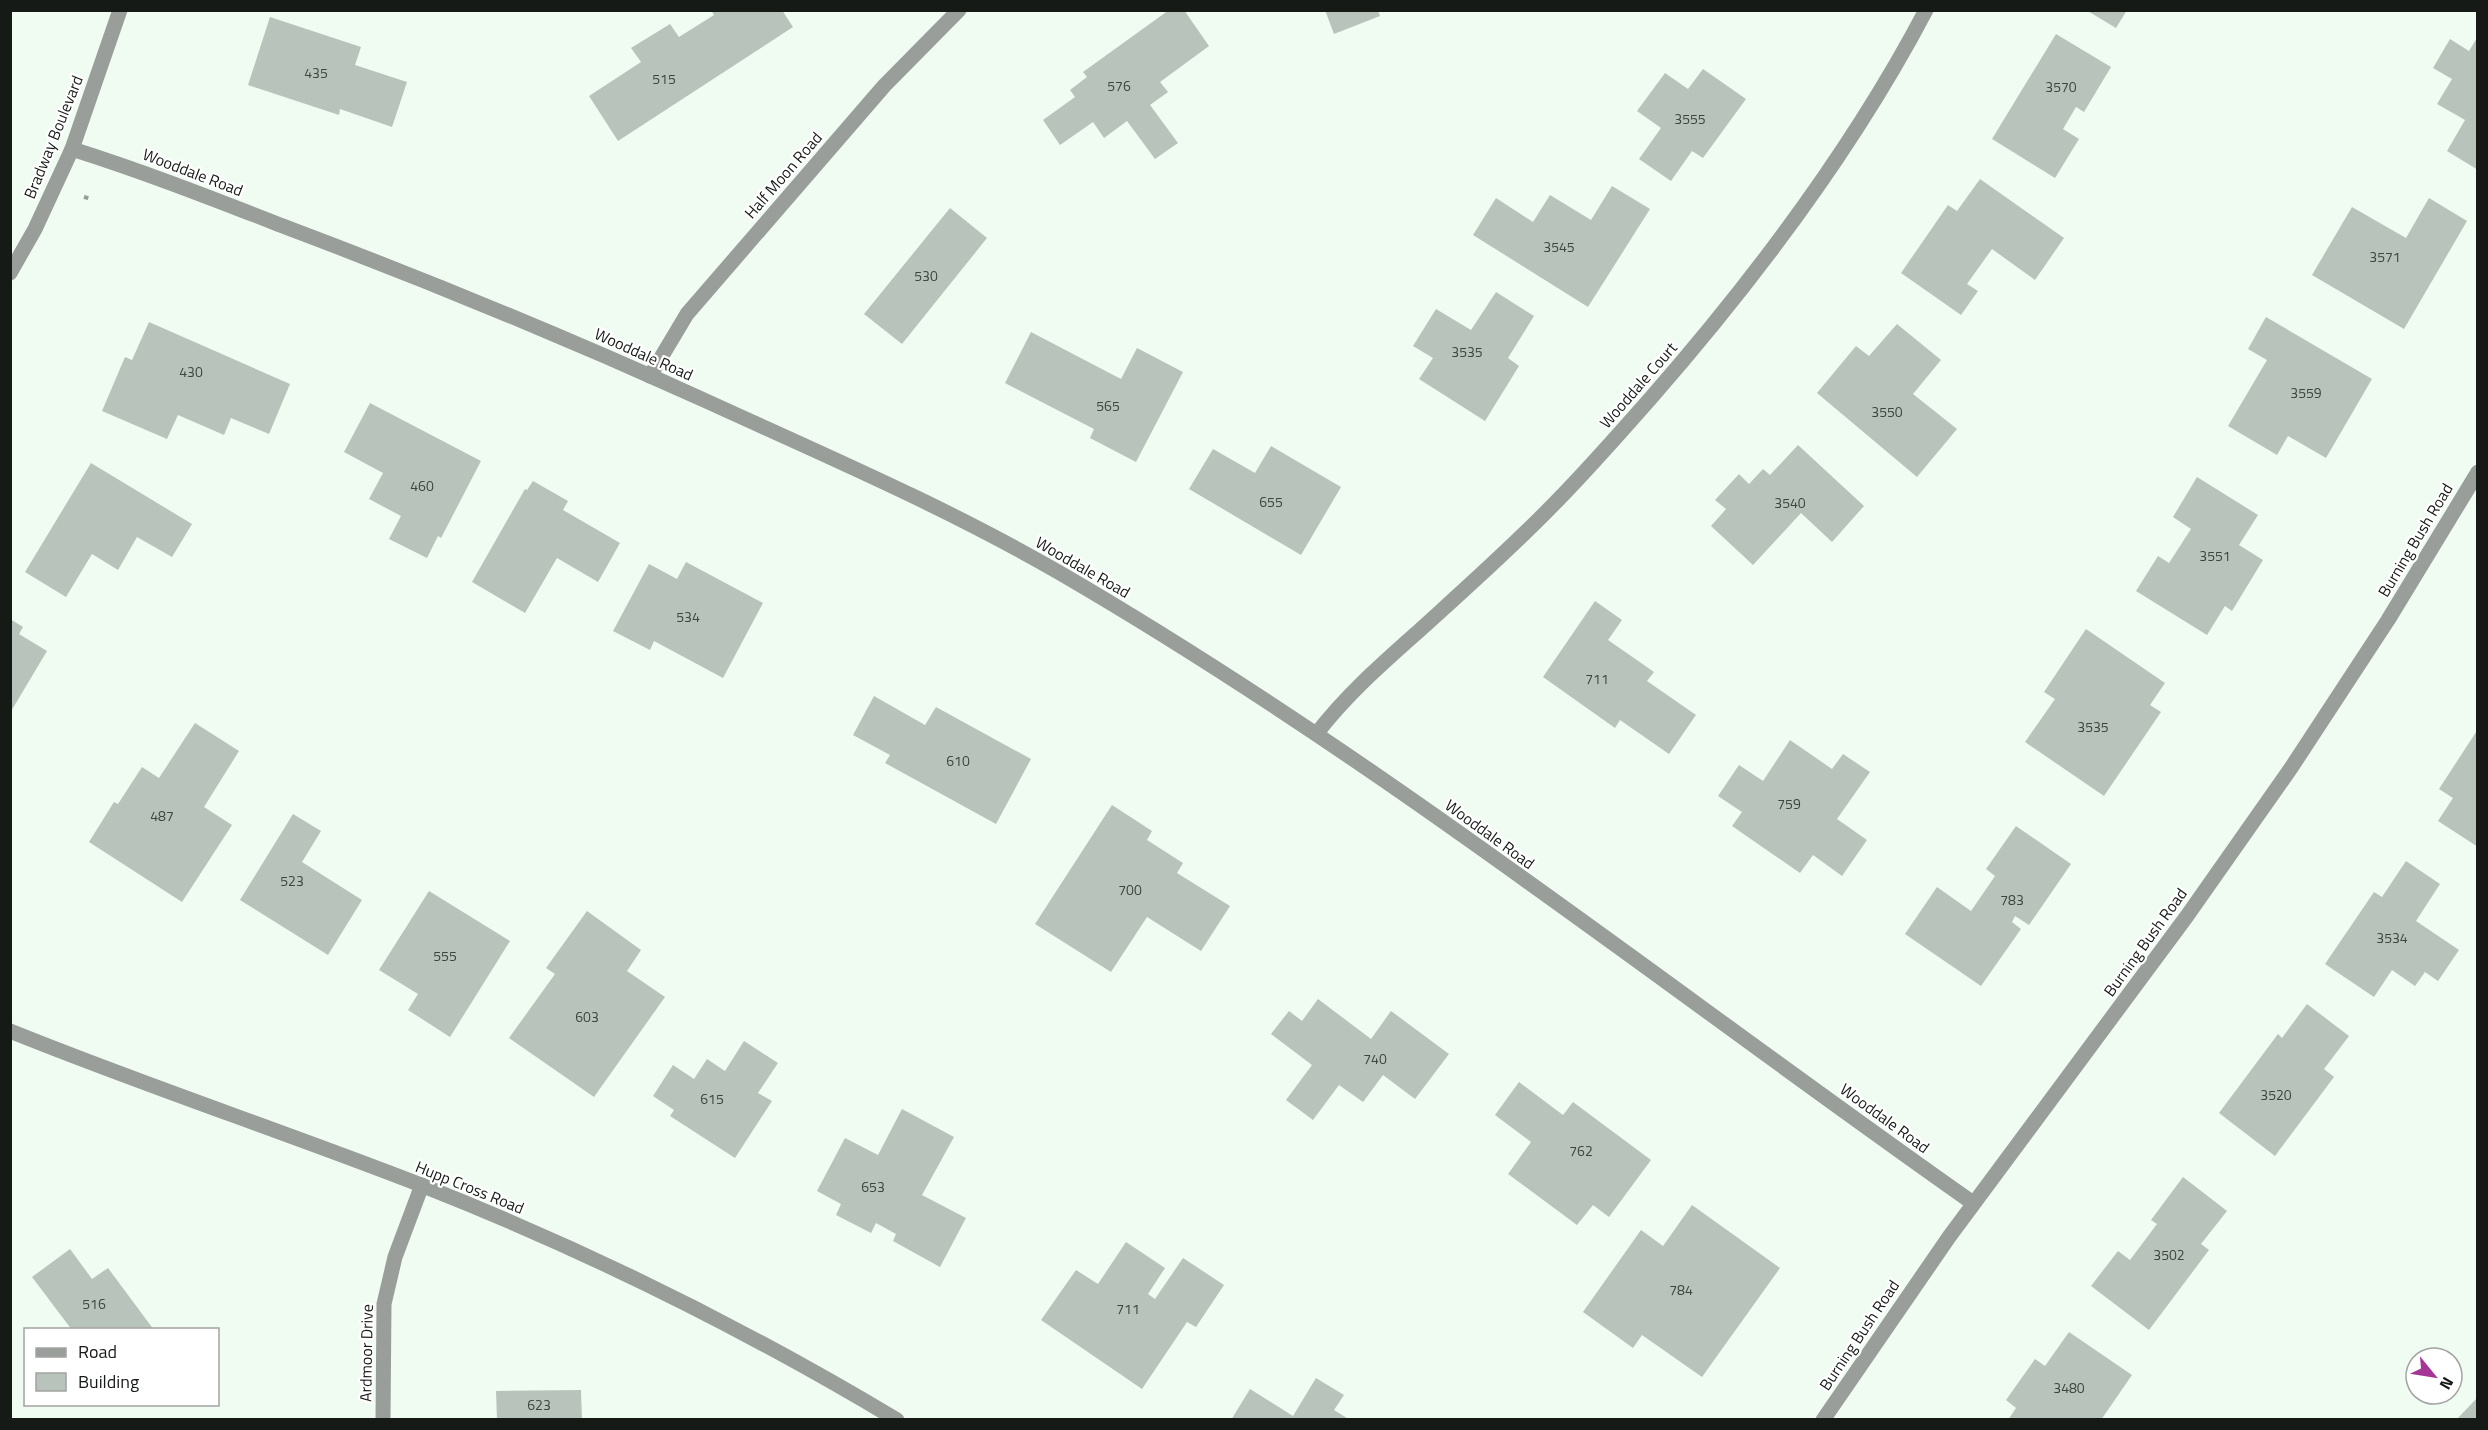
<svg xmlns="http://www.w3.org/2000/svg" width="2488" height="1430" viewBox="0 0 2488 1430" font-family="'Titillium Web',sans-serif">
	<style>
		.building { fill: #b8c4bb }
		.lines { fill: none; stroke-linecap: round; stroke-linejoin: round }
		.path { stroke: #969e97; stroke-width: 4; stroke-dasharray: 4.5 4.5; stroke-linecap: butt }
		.minor { stroke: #999e9a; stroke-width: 15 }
		.labels { text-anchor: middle; stroke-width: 4.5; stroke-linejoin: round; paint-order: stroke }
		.number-label { font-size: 14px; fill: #3e4440 }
		.street-label { font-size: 16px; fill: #161a17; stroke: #fff }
	</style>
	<rect width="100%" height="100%" fill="#f0fcf2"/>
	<g class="building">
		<path d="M711 10H782L793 27 618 141 589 96 641 62 631 48 670 24 679 37 714 15Z"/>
		<path d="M1169 10H1184L1209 46 1160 82 1168 92 1150 105 1178 143 1155 159 1127 121 1104 138 1093 122 1060 145 1043 120 1075 97 1070 90 1087 77 1083 72Z"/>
		<path d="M1325 10H1378L1380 16 1334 34Z"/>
		<path d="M2086 10H2127L2116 28Z"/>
		<path d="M270 17 361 47 355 65 407 82 392 127 340 109 339 115 248 85Z"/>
		<path d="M2056 34 2111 67 2084 112 2076 107 2063 129 2079 139 2055 178 1992 139Z"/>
		<path d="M2478 36V170L2447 151 2465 120 2437 104 2452 79 2433 68 2450 39 2469 51Z"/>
		<path d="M1703 69 1746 99 1703 158 1692 151 1671 181 1639 159 1661 128 1637 111 1665 73 1688 89Z"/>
		<path d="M1980 179 2064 238 2035 280 1992 249 1967 284 1978 291 1961 315 1901 273 1948 205 1957 211Z"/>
		<path d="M1612 186 1650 209 1588 307 1473 235 1496 198 1533 222 1550 195 1591 220Z"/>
		<path d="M2429 198 2467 221 2404 329 2312 275 2352 207 2406 238Z"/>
		<path d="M950 208 987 238 902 344 864 314Z"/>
		<path d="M1496 292 1534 316 1508 358 1519 366 1485 421 1419 379 1433 358 1413 346 1436 309 1471 330Z"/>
		<path d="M2266 317 2372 379 2326 458 2288 436 2277 455 2228 426 2267 360 2248 349Z"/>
		<path d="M149 322 290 384 269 434 231 418 224 435 178 415 167 439 102 411 125 357 132 360Z"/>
		<path d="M1897 324 1941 360 1913 394 1957 429 1917 477 1817 393 1856 346 1869 356Z"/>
		<path d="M1031 332 1121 379 1137 348 1183 372 1136 462 1090 438 1094 429 1005 383Z"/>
		<path d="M370 403 481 461 441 538 438 536 427 558 389 539 401 516 369 499 383 473 344 452Z"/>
		<path d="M1798 445 1864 506 1832 542 1801 513 1753 565 1711 526 1726 509 1715 500 1739 474 1749 484 1763 469 1770 475Z"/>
		<path d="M1271 446 1341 487 1301 555 1189 489 1213 449 1255 473Z"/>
		<path d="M91 463 192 524 172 557 137 537 118 570 92 554 66 597 25 572Z"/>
		<path d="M2197 477 2258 515 2239 545 2263 560 2232 611 2225 606 2207 635 2136 591 2158 556 2169 563 2191 529 2173 517Z"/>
		<path d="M533 481 568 501 563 510 620 543 598 582 557 558 525 613 472 582 525 489 527 490Z"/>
		<path d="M686 562 763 603 723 678 654 641 650 650 613 631 649 564 677 579Z"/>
		<path d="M1595 601 1622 620 1608 640 1654 672 1647 681 1696 715 1669 754 1620 720 1615 728 1543 677Z"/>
		<path d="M10 619 23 627 19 634 47 651 10 713Z"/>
		<path d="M2086 629 2165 683 2150 705 2161 712 2104 796 2025 742 2055 699 2044 692Z"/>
		<path d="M874 696 925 725 936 707 1031 759 996 824 885 763 890 755 853 735Z"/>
		<path d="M195 723 239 751 204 807 232 825 182 902 89 842 114 802 118 804 142 767 159 778Z"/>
		<path d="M2478 729V847L2438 821 2453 798 2439 789Z"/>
		<path d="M1790 740 1832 769 1843 754 1870 772 1837 819 1867 840 1842 876 1813 855 1800 873 1732 826 1742 812 1718 796 1739 765 1763 781Z"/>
		<path d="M1112 805 1152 831 1147 840 1183 863 1177 873 1230 906 1201 951 1147 917 1111 972 1035 924Z"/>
		<path d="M293 814 321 831 302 862 362 900 328 955 240 900Z"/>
		<path d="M2016 826 2071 864 2029 925 2015 916 2012 922 2021 929 1981 986 1905 934 1937 887 1971 911 1995 876 1986 869Z"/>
		<path d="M2406 861 2440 884 2416 921 2459 950 2438 981 2425 972 2415 986 2392 970 2374 997 2325 964 2374 892 2382 897Z"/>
		<path d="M429 891 510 941 450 1037 408 1010 418 994 379 970Z"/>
		<path d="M587 911 641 950 627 971 665 997 594 1097 509 1038 555 974 546 968Z"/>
		<path d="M1318 999 1371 1039 1391 1011 1449 1054 1415 1099 1383 1075 1363 1102 1339 1085 1313 1120 1286 1100 1312 1065 1271 1034 1289 1011 1302 1021Z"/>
		<path d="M2307 1004 2349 1036 2324 1069 2334 1077 2275 1156 2219 1113 2278 1034 2282 1038Z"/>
		<path d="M744 1041 778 1063 758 1093 772 1101 735 1158 670 1116 674 1110 653 1096 673 1065 694 1079 707 1059 725 1071Z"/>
		<path d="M1519 1082 1563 1115 1573 1102 1651 1160 1609 1217 1593 1205 1577 1225 1508 1174 1531 1142 1495 1115Z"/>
		<path d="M902 1109 954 1137 922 1195 966 1218 940 1267 893 1241 896 1234 876 1223 871 1233 836 1215 841 1204 817 1191 845 1138 878 1155Z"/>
		<path d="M2183 1177 2227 1211 2201 1244 2209 1250 2149 1330 2091 1286 2118 1251 2130 1260 2157 1224 2151 1220Z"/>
		<path d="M1692 1205 1780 1268 1702 1377 1642 1335 1633 1348 1583 1312 1641 1230 1663 1246Z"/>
		<path d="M1126 1242 1165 1268 1148 1294 1155 1299 1183 1258 1224 1285 1196 1327 1187 1322 1142 1389 1041 1320 1076 1270 1098 1284Z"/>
		<path d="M70 1249 92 1279 108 1268 154 1330H72L32 1277Z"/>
		<path d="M2069 1332 2132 1375 2101 1420H2008L2016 1408 2006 1400 2035 1359 2045 1366Z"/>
		<path d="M1316 1378 1344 1395 1334 1410 1350 1420H1231L1250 1389 1293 1416Z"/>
		<path d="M581 1390 582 1420H497L496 1391Z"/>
		<path d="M2478 1397V1420H2456Z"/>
	</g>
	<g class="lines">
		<path class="path" d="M84 197 92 199"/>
		<g class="minor">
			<path d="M72 149C145 172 216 200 288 228 429 281 567 338 704 400 824 455 946 507 1060 573 1380 759 1671 991 1973 1203"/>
			<path d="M10 273 35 229 72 149 120 10"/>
			<path d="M650 376 687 314 884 86 959 10"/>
			<path d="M1317 733C1348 693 1384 662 1421 629 1465 589 1509 550 1550 508 1585 473 1617 436 1650 399 1754 280 1852 151 1926 10"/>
			<path d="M10 1031C146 1086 285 1132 421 1185 586 1250 745 1329 897 1420"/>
			<path d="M383 1420 384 1304 395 1257 422 1185"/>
			<path d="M1823 1420 1949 1237 2187 916 2291 768 2388 620 2478 472"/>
		</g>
	</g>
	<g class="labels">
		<g class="number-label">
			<text x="316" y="78">435</text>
			<text x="664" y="84">515</text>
			<text x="1119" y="91">576</text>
			<text x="2061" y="92">3570</text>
			<text x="1690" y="124">3555</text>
			<text x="1559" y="252">3545</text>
			<text x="2385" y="262">3571</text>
			<text x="926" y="281">530</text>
			<text x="1467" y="357">3535</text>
			<text x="191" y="377">430</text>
			<text x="2306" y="398">3559</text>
			<text x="1108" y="411">565</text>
			<text x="1887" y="417">3550</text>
			<text x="422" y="491">460</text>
			<text x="1271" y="507">655</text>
			<text x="1790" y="508">3540</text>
			<text x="2215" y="561">3551</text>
			<text x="688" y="622">534</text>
			<text x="1597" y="684">711</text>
			<text x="2093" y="732">3535</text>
			<text x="958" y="766">610</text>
			<text x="1789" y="809">759</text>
			<text x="162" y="821">487</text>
			<text x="292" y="886">523</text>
			<text x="1130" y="895">700</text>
			<text x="2012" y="905">783</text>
			<text x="2392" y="943">3534</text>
			<text x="445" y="961">555</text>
			<text x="587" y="1022">603</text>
			<text x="1375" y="1064">740</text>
			<text x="2276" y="1100">3520</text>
			<text x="712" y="1104">615</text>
			<text x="1581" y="1156">762</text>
			<text x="873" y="1192">653</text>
			<text x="2169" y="1260">3502</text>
			<text x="1681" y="1295">784</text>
			<text x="94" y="1309">516</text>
			<text x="1128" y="1314">711</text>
			<text x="2069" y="1393">3480</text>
			<text x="539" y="1410">623</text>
		</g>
		<g class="street-label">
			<text transform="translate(53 137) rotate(-68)" y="6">Bradway Boulevard</text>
			<text transform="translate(193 172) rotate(21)" y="6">Wooddale Road</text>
			<text transform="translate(783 175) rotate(-49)" y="6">Half Moon Road</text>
			<text transform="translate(644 354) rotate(24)" y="6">Wooddale Road</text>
			<text transform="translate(1638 385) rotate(-49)" y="6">Wooddale Court</text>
			<text transform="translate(2415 540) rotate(-59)" y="6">Burning Bush Road</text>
			<text transform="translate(1083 567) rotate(30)" y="6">Wooddale Road</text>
			<text transform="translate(1490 834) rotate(36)" y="6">Wooddale Road</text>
			<text transform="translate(2145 942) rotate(-54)" y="6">Burning Bush Road</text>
			<text transform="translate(1885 1118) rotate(36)" y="6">Wooddale Road</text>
			<text transform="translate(470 1187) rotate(22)" y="6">Hupp Cross Road</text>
			<text transform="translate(1859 1335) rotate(-56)" y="6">Burning Bush Road</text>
			<text transform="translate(366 1353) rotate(-89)" y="6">Ardmoor Drive</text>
		</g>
	</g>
	<rect width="2488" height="1430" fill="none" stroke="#161a17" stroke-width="24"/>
	<rect x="24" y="1328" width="195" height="78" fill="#ffffff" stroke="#a2a3a2" stroke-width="1.5"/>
	<rect x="36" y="1348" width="30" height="9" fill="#999e9a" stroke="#a2a3a2" stroke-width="1.5"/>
	<text x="78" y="1358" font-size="18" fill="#161a17">Road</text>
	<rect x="36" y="1373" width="30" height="18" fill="#b8c4bb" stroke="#a2a3a2" stroke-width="1.5"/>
	<text x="78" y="1388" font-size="18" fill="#161a17">Building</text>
	<g transform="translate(2434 1376) rotate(120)"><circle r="28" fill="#ffffff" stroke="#a2a3a2" stroke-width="1.5"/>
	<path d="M0-4.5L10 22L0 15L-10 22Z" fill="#a43796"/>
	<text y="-9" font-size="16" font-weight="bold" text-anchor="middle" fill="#161a17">N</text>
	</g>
</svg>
